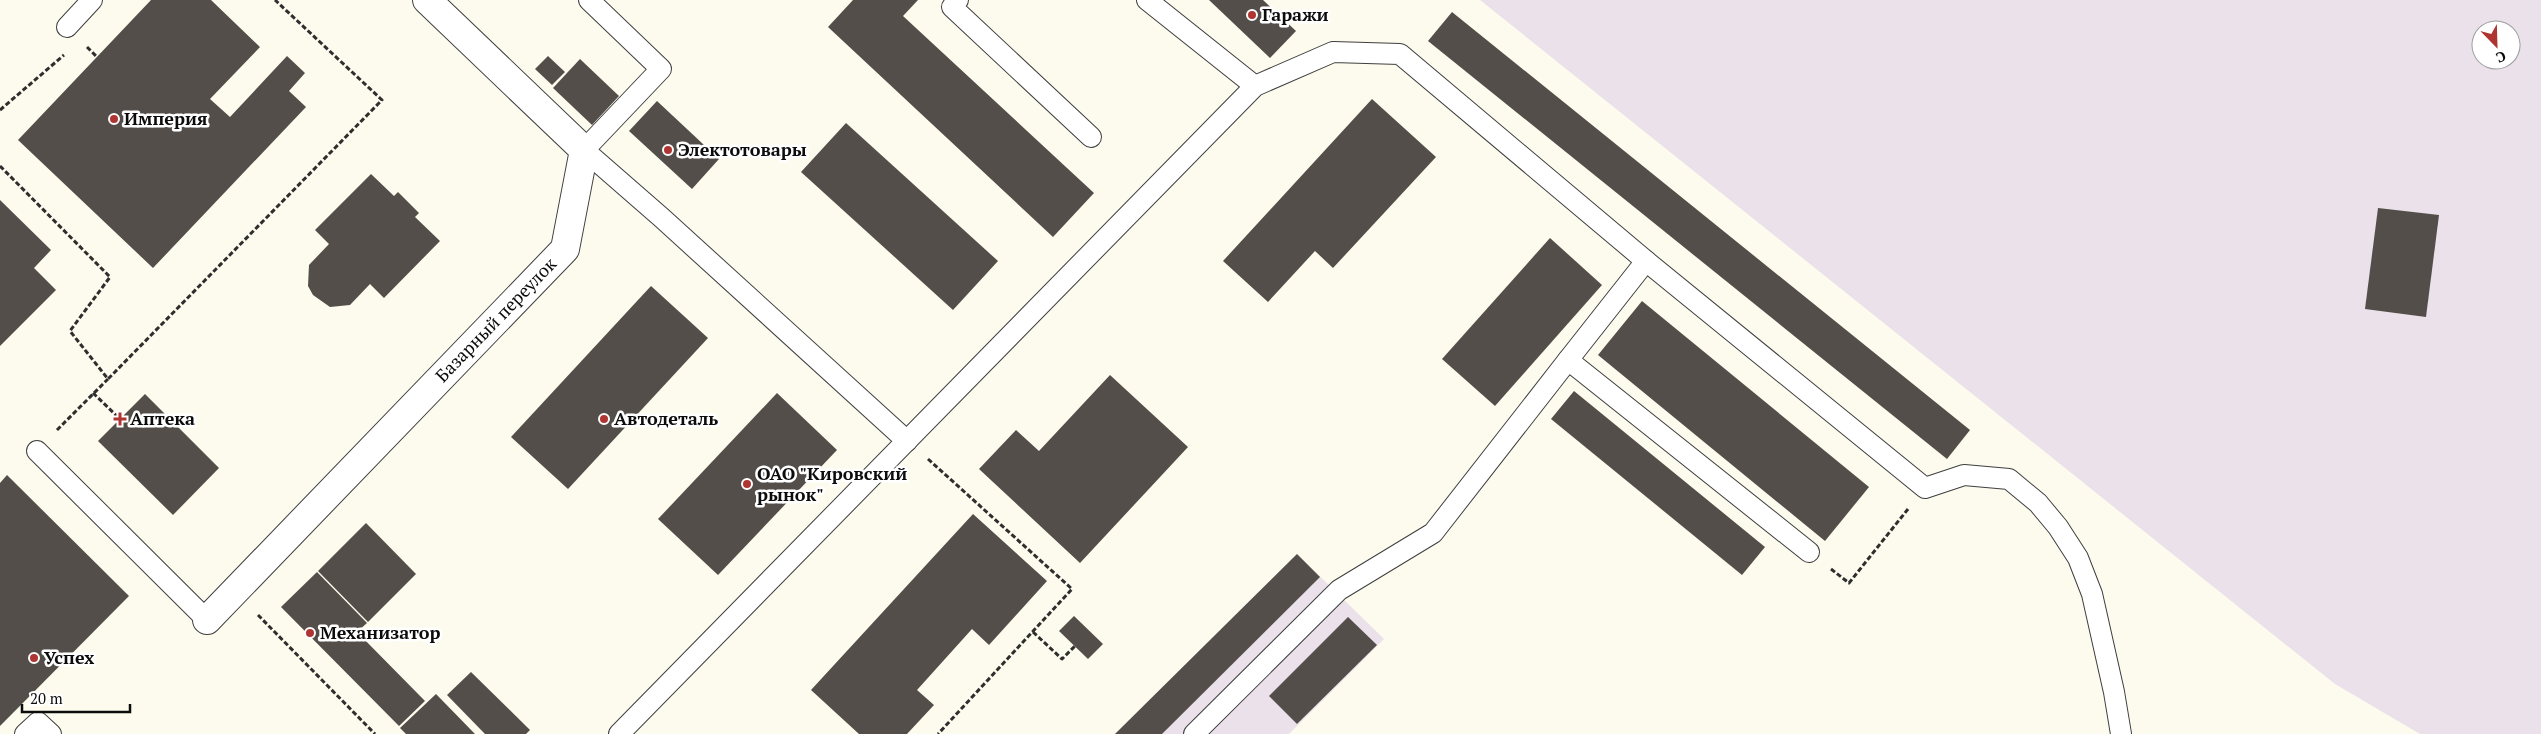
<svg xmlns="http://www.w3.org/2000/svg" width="2541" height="734" viewBox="0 0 2541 734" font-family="'PT Serif',serif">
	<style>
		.industrial { fill: #eae1ea; fill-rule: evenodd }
		.building { fill: #534e49 }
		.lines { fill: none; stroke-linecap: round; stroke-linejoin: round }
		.lane-casing { stroke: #3f3f3f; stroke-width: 22 }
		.street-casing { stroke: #3f3f3f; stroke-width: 30 }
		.path { stroke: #2e2e2e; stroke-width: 3; stroke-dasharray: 5 2.5; stroke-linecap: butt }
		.lane { stroke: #fff; stroke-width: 20 }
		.street { stroke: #fff; stroke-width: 28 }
		.poi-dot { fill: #ae3532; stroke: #fff; stroke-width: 2 }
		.labels { text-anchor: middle; stroke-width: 5; stroke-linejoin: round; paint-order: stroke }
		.poi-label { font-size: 18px; font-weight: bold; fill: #0c0c0c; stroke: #fff; text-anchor: start }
		.street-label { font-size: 18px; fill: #0c0c0c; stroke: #fff }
	</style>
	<rect width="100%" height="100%" fill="#fdfbed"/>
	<g class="industrial">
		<path d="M1480 0H2541V734H2420L2335 684ZM2481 30H2511V60H2481Z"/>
		<path d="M1297 554 1384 639 1289 734H1115Z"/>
	</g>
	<g class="building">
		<path d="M151 0H211L260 47 210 99 230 117 287 56 305 73 289 91 306 107 153 268 18 140Z"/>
		<path d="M853 0H918L903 16 1094 193 1053 237 828 27Z"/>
		<path d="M1209 0H1263L1296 31 1270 58Z"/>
		<path d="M1452 12 1970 430 1947 459 1428 41Z"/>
		<path d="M548 56 565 72 552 85 535 69Z"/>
		<path d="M580 59 619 96 592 125 553 88Z"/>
		<path d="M1372 99 1436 157 1333 268 1315 251 1268 302 1223 261Z"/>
		<path d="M657 101 719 159 692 189 629 131Z"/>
		<path d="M846 123 998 261 953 310 801 172Z"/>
		<path d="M371 174 394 196 398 192 419 213 415 217 440 241 384 298 370 284 350 305 330 307 313 295 308 286 309 265 329 244 315 230Z"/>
		<path d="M0 200 51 250 34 268 56 290 0 346Z"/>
		<path d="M2378 208 2439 215 2426 317 2365 309Z"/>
		<path d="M1550 238 1602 285 1495 406 1442 359Z"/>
		<path d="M651 286 708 338 568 489 511 437Z"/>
		<path d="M1642 301 1869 487 1825 541 1598 355Z"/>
		<path d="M1110 375 1188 447 1080 563 979 469 1016 430 1039 451Z"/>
		<path d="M1574 391 1765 547 1742 575 1551 419Z"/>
		<path d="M777 393 837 450 718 575 658 519Z"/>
		<path d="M145 394 219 468 173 515 98 441Z"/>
		<path d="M7 475 129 596 0 726V483Z"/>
		<path d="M973 514 1047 581 989 645 972 629 917 690 934 705 907 734H859L811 690Z"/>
		<path d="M366 523 416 574 368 622 318 571Z"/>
		<path d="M1297 554 1320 577 1162 734H1115Z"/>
		<path d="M317 572 367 623 357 632 425 701 399 726 281 607Z"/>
		<path d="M1074 616 1103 644 1088 659 1059 631Z"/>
		<path d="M1348 617 1377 645 1297 724 1269 696Z"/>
		<path d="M471 672 530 730 526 734H485L447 695Z"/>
		<path d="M436 694 475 734H406L400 728Z"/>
	</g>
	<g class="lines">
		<defs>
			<g id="lane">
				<path d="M589 0 661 69 584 150 662 218 907 441"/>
				<path d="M958 0 952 7 1091 137"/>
				<path d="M1147 0 1255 86"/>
				<path d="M67 27 92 0"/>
				<path d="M1646 261 1568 360 1809 552"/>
				<path d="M37 451 207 620"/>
				<path d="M25 734 38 722 51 734"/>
				<path d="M619 734 1255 86 1333 52 1400 54 1646 261 1925 488 1964 475 2009 479 2038 503 2058 527 2078 558 2092 594 2114 692 2121 734"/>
				<path d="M1194 734 1339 590 1433 533 1568 360"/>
			</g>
			<path id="street" d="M207 620 565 249 584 150 427 0"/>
		</defs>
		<use href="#lane" class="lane-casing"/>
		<use href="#street" class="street-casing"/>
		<g class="path">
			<path d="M87 47 97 57"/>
			<path d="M0 110 64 55"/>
			<path d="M0 166 110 277 70 331 108 379 382 100 275 0"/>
			<path d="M93 393 120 419"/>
			<path d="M57 430 108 379"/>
			<path d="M928 459 1072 589 938 734"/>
			<path d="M1831 569 1849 583 1908 509"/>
			<path d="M258 615 375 734"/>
			<path d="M1033 632 1062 659 1075 646"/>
		</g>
		<use href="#lane" class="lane"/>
		<use href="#street" class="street"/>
	</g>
	<g class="poi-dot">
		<circle cx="1252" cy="15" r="5"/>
		<circle cx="114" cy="119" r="5"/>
		<circle cx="668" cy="150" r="5"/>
		<path d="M117.5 411.5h5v5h5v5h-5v5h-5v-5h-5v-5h5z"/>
		<circle cx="604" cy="419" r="5"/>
		<circle cx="747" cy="484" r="5"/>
		<circle cx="310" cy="633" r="5"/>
		<circle cx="34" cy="658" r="5"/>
	</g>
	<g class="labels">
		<g class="poi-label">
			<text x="1262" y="21">Гаражи</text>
			<text x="124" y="125">Империя</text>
			<text x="678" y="156">Электотовары</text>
			<text x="130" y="425">Аптека</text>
			<text x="614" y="425">Автодеталь</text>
			<text x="757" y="480">ОАО "Кировский<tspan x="757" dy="21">рынок"</tspan></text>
			<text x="320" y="639">Механизатор</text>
			<text x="44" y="664">Успех</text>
		</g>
		<g class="street-label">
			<text transform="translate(496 320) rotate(-46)" y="6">Базарный переулок</text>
		</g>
	</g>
	<g transform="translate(2496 45) rotate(157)"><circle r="24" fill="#ffffff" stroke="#9e9e9e"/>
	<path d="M0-4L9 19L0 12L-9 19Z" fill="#ae3532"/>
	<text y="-8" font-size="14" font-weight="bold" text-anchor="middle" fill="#0c0c0c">С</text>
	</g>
	<path d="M22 704v8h108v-8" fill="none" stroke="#0c0c0c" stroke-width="2.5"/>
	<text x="30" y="704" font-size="15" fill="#0c0c0c" stroke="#ffffff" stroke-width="4" paint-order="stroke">20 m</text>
</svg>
